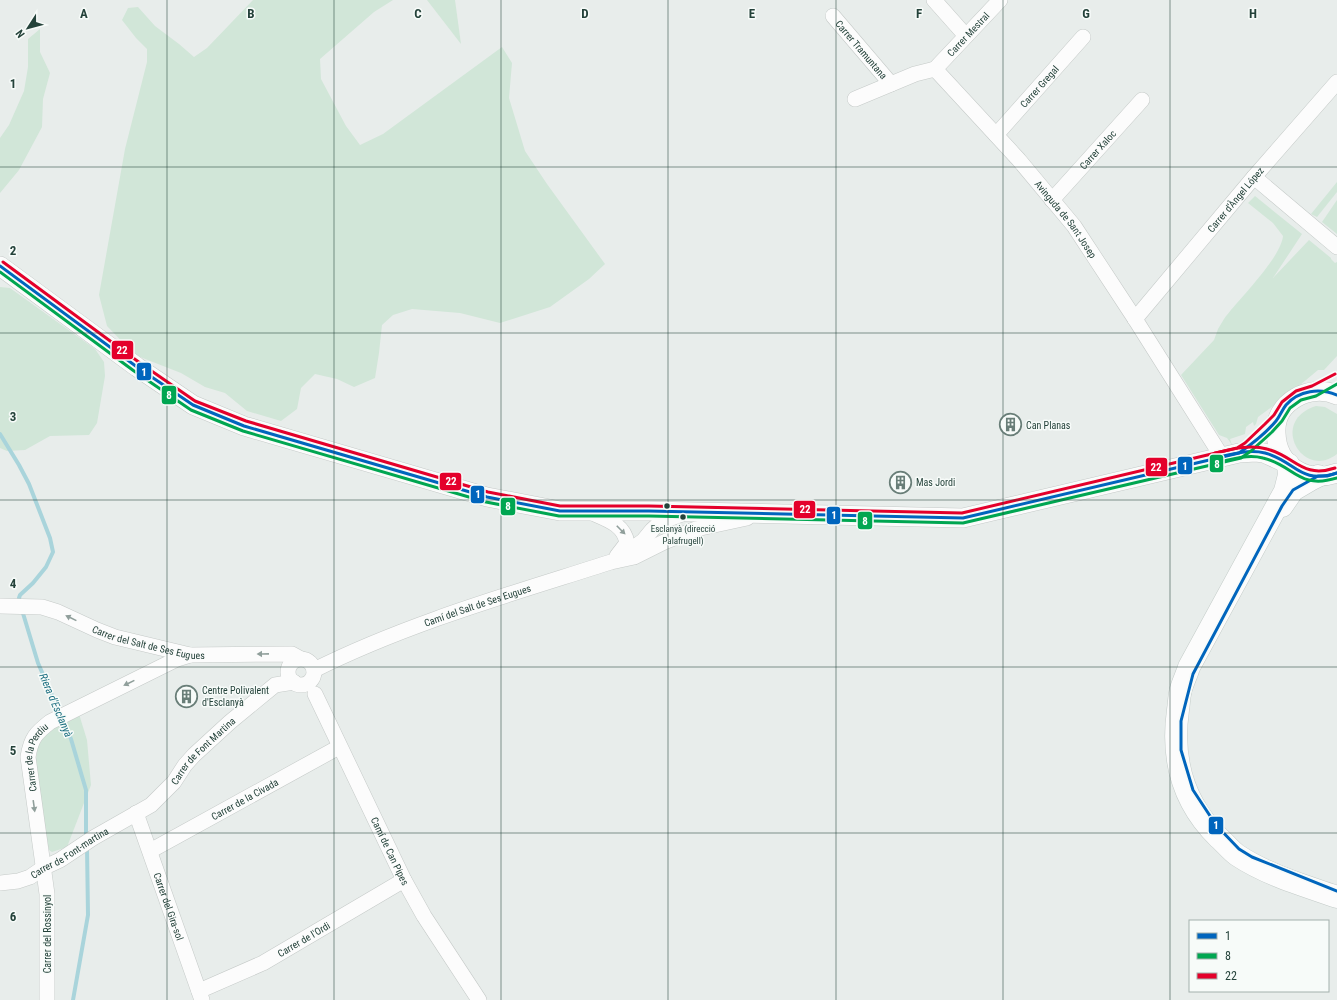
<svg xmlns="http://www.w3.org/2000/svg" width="1337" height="1000" viewBox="0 0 1337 1000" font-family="'Roboto Condensed',sans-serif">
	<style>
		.green { fill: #d1e6d8 }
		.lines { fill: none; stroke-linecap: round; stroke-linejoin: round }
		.stream { stroke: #a9d4db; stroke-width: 4 }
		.minor-casing { stroke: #c5cac8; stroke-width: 16 }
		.tertiary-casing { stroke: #c5cac8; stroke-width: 20 }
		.secondary-casing { stroke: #c3cbc8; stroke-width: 23 }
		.minor { stroke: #fcfcfc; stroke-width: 15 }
		.tertiary { stroke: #fcfcfc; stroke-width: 19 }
		.secondary { stroke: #fcfcfc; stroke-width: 22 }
		.bus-1-casing { stroke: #f7fbf9; stroke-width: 6 }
		.bus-2-casing { stroke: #f7fbf9; stroke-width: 6 }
		.bus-3-casing { stroke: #f7fbf9; stroke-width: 6 }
		.bus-1 { stroke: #0065bd; stroke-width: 3 }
		.bus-2 { stroke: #00a651; stroke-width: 3 }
		.bus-3 { stroke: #e4002b; stroke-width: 3 }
		.oneway { fill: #909f9b }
		.grid { fill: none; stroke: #24423a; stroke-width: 1; stroke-opacity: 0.55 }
		.bus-dot { fill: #24423a; stroke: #f7fbf9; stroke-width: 1.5 }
		.labels { text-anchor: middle; stroke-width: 3; stroke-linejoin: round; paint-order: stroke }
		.bus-label { font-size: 9px; fill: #24423a; stroke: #f7fbf9 }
		.street-label { font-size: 10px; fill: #24423a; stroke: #f7fbf9 }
		.poi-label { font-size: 10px; fill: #24423a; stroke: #f7fbf9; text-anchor: start }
		.water-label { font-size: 11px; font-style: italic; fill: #1c6f80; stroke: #f7fbf9 }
		.grid-label { font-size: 13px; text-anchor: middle; font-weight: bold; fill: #24423a; stroke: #f7fbf9; stroke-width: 3; stroke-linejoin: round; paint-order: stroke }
		.line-badge { stroke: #f7fbf9; stroke-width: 1.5 }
		.badge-label { font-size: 11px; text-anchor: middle; font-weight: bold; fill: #fff }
	</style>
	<rect width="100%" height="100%" fill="#e8edeb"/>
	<g class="green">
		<path d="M253 0H393L374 12 320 59 321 79 346 126 360 145 383 134 502 47 512 63 509 98 525 151 547 184 605 264 589 279 550 307 500 323 460 313 412 309 393 315 382 325 379 353 375 378 354 387 337 379 315 374 301 388 297 409 281 421 247 411 225 393 205 387 181 373 135 355 107 326 99 295 125 149 147 62V49L136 38 122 20 128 8 138 7 155 26 179 44 194 57 207 48Z"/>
		<path d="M427 0H455L461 44Z"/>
		<path d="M40 29V52L50 73 43 99 42 127 19 170 0 193V138L9 125 24 91 28 67V39Z"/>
		<path d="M1337 182V192L1317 217 1311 214Z"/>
		<path d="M1255 196 1302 234 1273 278 1309 240 1331 258V259L1335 263 1337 262V356L1324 370H1318L1288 395 1258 417 1256 424 1254 426 1253 422 1246 427 1245 434 1230 439 1232 445 1227 438 1219 435 1181 375 1214 340 1218 329 1224 319C1238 300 1281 258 1283 236L1273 223 1248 203Z"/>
		<path d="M1337 200V234L1322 222Z"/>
		<path d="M0 287 10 288 95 349 104 362 105 376 97 423 89 435 50 436 25 450 7 451 0 448Z"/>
		<path d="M1316 406 1325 407 1337 414V454C1303 481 1268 421 1316 406Z"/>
		<path d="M79 714 87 740 91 785 67 847 52 852 49 850 48 846 35 766 38 745 43 734Z"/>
	</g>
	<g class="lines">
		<g class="stream">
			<path d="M0 434 19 465 29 484 50 538 53 552 46 567 33 583 20 595 19 598 20 604"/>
			<path d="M22 610 38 663 71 739 86 790V838"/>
			<path d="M73 1000 88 915 87 847"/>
		</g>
		<defs>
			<g id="minor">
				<path d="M934 0 966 36"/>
				<path id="s1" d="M833 16 891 84"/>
				<path id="s2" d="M935 69 1000 0"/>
				<path id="s3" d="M855 99 915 74 935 69 1019 160 1074 226 1135 319 1222 457"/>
				<path id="s4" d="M996 135 1083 37"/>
				<path d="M1254 177 1337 247"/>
				<path id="s5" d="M1052 200 1142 100"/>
				<path id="s6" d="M1135 319 1254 177 1337 82"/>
				<path d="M590 512C606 519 624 524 627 543L617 556"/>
				<path d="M626 553 643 541 652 530 661 522 682 514"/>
				<path id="s7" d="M0 606 42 607 58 612 97 630 115 637 190 655 292 654 301 659"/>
				<circle cx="301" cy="672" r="13"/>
				<path id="s8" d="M314 670C408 623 511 594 611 562L634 557 664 542 696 529 747 518"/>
				<path id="s9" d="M315 694 404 880 424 916 479 1000"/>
				<path id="s10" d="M136 813 202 1000"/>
				<path id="s11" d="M150 851 339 747"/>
				<path id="s12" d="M0 883 18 881 30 877 43 868 60 860 93 838 151 805 174 782 185 765 194 755 230 722 275 685 294 682"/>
				<path id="s13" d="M199 991 263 963 404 880"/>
				<path id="s14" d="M47 1000V894L28 757C31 738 36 733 50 722L177 659 190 655"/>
			</g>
			<g id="tertiary">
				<path d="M0 266 137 367 193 405 244 426 487 497 560 511H649L963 518 1239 453 1256 452 1264 453 1288 464"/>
				<path d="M1337 395C1310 383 1274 402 1276 433 1277 466 1307 484 1337 473"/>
			</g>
			<g id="secondary">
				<path d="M1288 464 1289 475 1285 491 1189 667C1187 674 1183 682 1181 689 1179 696 1179 704 1178 710 1171 760 1183 803 1219 838 1225 843 1230 850 1237 855 1267 875 1303 885 1337 897"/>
				<path d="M1282 506 1293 490 1310 480 1318 476"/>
			</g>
		</defs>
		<use href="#minor" class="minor-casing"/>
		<use href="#tertiary" class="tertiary-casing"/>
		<use href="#secondary" class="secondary-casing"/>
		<use href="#minor" class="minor"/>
		<use href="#tertiary" class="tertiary"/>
		<use href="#secondary" class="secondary"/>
		<defs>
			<g id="bus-1">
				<path d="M0 266 137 367 193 405 244 426 487 497 560 511H649L963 518 1239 453C1252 444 1266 433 1276 421 1280 416 1282 410 1286 405 1299 390 1320 388 1337 395"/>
				<path d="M1216 458C1232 454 1249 449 1265 453 1296 461 1299 485 1337 473"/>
				<path d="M1337 473 1327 476H1318L1293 490 1282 506 1193 674 1181 721V750L1193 790 1216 825 1239 849 1252 857 1337 891"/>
			</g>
			<g id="bus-2">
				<path d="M0 272 134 371 191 410 243 431 486 502 559 516H649L963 523 1241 458 1251 451 1272 432 1282 421 1290 408 1301 400 1316 396 1337 384"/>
				<path d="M1217 463C1232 459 1248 454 1263 458 1294 465 1298 490 1337 478"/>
			</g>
			<g id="bus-3">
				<path d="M3 262 140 363 195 401 246 421 488 492 560 506H649L962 513 1237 448 1245 443 1265 424 1274 415 1282 402 1296 391 1312 386 1335 374"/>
				<path d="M1215 453C1232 449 1250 444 1267 449 1295 456 1302 479 1335 468"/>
			</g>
		</defs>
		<use href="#bus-1" class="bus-1-casing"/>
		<use href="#bus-2" class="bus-2-casing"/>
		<use href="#bus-3" class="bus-3-casing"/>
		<use href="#bus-1" class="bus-1"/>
		<use href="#bus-2" class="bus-2"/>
		<use href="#bus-3" class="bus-3"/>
	</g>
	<defs><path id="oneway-solid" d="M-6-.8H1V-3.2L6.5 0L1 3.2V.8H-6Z"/></defs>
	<g class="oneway">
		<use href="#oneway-solid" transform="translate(621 530) rotate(45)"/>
		<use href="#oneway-solid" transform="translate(71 618) rotate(-154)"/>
		<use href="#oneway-solid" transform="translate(263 654) rotate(179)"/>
		<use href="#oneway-solid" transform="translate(129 683) rotate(154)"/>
		<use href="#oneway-solid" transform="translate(34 806) rotate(82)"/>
	</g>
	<path class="grid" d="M167 0V1000M334 0V1000M501 0V1000M668 0V1000M836 0V1000M1003 0V1000M1170 0V1000M0 167H1337M0 333H1337M0 500H1337M0 667H1337M0 833H1337"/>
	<defs>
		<symbol id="building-ring" viewBox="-11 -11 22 22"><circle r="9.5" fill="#f7fbf9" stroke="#697e78" stroke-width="1.5"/><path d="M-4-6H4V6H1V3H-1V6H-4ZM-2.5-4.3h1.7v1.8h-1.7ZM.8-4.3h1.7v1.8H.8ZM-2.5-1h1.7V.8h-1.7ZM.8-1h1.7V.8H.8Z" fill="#697e78"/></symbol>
	</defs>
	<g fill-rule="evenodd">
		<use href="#building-ring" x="998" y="412" width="25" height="25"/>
		<use href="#building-ring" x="888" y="470" width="25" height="25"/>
		<use href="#building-ring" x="174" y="684" width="25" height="25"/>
	</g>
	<g class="bus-dot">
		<circle cx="667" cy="506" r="3.5"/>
		<circle cx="683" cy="517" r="3.5"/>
	</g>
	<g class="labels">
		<g class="bus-label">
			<text x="683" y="532">Esclanyà (direcció<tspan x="683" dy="12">Palafrugell)</tspan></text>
		</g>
		<g class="street-label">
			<text dy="4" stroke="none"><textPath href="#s2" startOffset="48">Carrer Mestral</textPath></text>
			<text dy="4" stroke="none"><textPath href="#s1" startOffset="44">Carrer Tramuntana</textPath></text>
			<text dy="4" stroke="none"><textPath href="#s4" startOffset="65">Carrer Gregal</textPath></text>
			<text dy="4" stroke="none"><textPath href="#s5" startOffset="68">Carrer Xaloc</textPath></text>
			<text dy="4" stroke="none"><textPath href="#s6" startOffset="156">Carrer d'Àngel López</textPath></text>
			<text dy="4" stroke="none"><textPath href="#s3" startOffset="285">Avinguda de Sant Josep</textPath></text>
			<text dy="4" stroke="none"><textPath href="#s8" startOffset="176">Camí del Salt de Ses Eugues</textPath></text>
			<text dy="4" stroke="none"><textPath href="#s7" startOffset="155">Carrer del Salt de Ses Eugues</textPath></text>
			<text dy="4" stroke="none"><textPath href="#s12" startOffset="247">Carrer de Font Martina</textPath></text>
			<text dy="4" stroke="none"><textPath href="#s14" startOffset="246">Carrer de la Perdiu</textPath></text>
			<text dy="4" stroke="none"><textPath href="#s11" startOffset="108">Carrer de la Civada</textPath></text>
			<text dy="4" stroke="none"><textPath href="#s9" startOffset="174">Camí de Can Pipes</textPath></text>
			<text dy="4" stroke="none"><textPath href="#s12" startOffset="77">Carrer de Font-martina</textPath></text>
			<text dy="4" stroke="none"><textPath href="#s10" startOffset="99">Carrer del Gira-sol</textPath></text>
			<text transform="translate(47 934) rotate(-90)" y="4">Carrer del Rossinyol</text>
			<text dy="4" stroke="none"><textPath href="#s13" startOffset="117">Carrer de l'Ordi</textPath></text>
		</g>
		<g class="poi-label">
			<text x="1026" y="429">Can Planas</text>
			<text x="916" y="486">Mas Jordi</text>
			<text x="202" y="694">Centre Polivalent<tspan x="202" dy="12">d'Esclanyà</tspan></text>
		</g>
		<g class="water-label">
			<text transform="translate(56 705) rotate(67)" y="4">Riera d'Esclanyà</text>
		</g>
	</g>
	<g class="grid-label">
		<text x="84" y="18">A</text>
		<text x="251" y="18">B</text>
		<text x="418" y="18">C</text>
		<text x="585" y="18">D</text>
		<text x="752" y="18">E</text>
		<text x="919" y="18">F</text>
		<text x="1086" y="18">G</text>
		<text x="1253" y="18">H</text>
		<text x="13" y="88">1</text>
		<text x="13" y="255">2</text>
		<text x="13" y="421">3</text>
		<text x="13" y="588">4</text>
		<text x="13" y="755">5</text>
		<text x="13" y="921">6</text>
	</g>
	<g class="line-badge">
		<rect x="111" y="340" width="23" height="20" rx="4" fill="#e4002b"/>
		<rect x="136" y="362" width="16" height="19" rx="4" fill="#0065bd"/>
		<rect x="161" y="385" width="16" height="20" rx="4" fill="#00a651"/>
		<rect x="1209" y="454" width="15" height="19" rx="4" fill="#00a651"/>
		<rect x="1177" y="456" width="16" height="19" rx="4" fill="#0065bd"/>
		<rect x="1145" y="457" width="23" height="20" rx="4" fill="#e4002b"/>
		<rect x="439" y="472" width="23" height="19" rx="4" fill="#e4002b"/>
		<rect x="470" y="485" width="15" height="19" rx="4" fill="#0065bd"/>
		<rect x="500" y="497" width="16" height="19" rx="4" fill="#00a651"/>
		<rect x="793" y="500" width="23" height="19" rx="4" fill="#e4002b"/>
		<rect x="826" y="506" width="15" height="19" rx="4" fill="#0065bd"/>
		<rect x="857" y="511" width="16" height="19" rx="4" fill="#00a651"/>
		<rect x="1208" y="816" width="16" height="19" rx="4" fill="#0065bd"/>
	</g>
	<g class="badge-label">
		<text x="122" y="354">22</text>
		<text x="144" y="376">1</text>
		<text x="169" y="399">8</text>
		<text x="1217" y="468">8</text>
		<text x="1185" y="470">1</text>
		<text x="1156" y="471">22</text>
		<text x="451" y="485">22</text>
		<text x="478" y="498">1</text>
		<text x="508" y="510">8</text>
		<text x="805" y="513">22</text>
		<text x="834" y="519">1</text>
		<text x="865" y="525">8</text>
		<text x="1216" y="829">1</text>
	</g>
	<rect x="1189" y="920" width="140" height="72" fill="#f7fbf9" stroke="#a3b1ad"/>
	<rect x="1197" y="933" width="20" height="6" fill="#0065bd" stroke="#a3b1ad"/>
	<text x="1225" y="940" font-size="12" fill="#24423a">1</text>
	<rect x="1197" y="953" width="20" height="6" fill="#00a651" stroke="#a3b1ad"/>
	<text x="1225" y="960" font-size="12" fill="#24423a">8</text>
	<rect x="1197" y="973" width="20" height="6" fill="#e4002b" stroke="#a3b1ad"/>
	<text x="1225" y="980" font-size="12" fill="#24423a">22</text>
	<g transform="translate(28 28) rotate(234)" stroke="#f7fbf9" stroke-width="3" paint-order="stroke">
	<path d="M0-3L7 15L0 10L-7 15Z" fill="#24423a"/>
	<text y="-6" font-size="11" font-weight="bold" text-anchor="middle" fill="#24423a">N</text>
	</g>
</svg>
